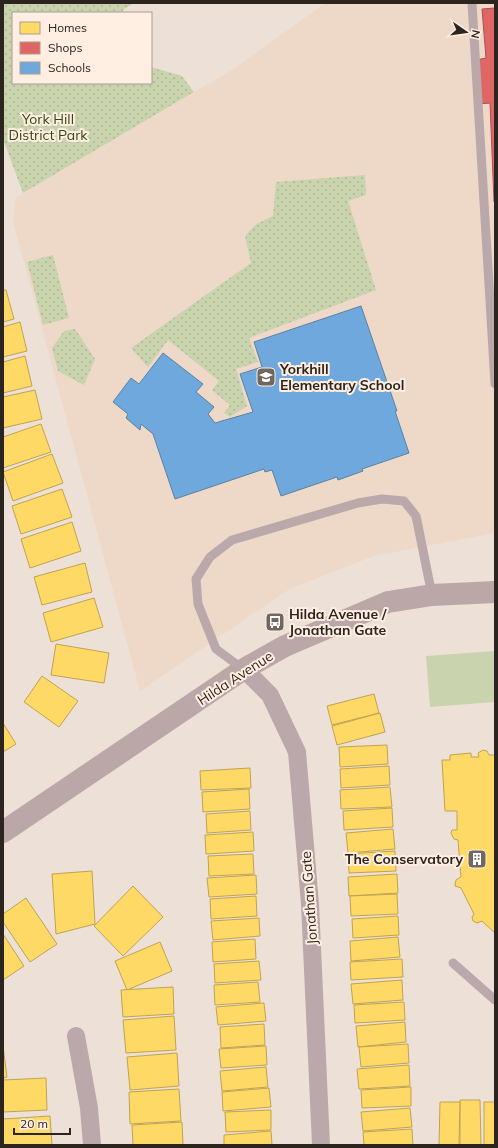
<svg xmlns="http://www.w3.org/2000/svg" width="498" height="1148" viewBox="0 0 498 1148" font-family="Mulish,sans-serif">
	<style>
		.built { fill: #eed9c9 }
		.green { fill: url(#green-dots) }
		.pitch { fill: #c9d3ad }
		.homes { fill: #ffd966; stroke: #c0a351 }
		.shops { fill: #e06666; stroke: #aa5251 }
		.schools { fill: #6fa8dc; stroke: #5b81a3 }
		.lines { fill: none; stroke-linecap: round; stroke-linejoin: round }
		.lane { stroke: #bba8ab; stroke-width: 9 }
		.street { stroke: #bba8ab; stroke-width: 18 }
		.secondary { stroke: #bba6a8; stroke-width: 22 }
		.labels { text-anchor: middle; stroke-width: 4; stroke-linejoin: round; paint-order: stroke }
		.park-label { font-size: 14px; fill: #32470e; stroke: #ffeee1 }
		.poi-label { font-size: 14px; font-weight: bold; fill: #2c251f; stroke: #ffeee1; text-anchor: start }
		.street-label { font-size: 14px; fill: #2c251f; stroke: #ffeee1 }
	</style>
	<defs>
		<pattern id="green-dots" width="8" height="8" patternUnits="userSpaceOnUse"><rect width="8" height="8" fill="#c9d3ad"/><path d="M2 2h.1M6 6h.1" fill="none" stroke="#adb594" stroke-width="1.8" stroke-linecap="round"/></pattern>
	</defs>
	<rect width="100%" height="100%" fill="#ede1d7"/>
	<path class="built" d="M325 3H495V533L374 556 290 589 140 691 13 222 15 198 235 68Z"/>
	<g class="green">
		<path d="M3 3H134L123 10 124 13H13V83H151V67L182 76 194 92 23 193 3 139Z"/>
		<path d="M365 175 366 195 348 201 376 290 249 338 258 362 236 369 247 406 230 417 224 413 230 405 212 390 219 381 168 340 148 367 131 348 251 263 245 236 255 225 273 216 276 182Z"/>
		<path d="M53 255 69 318 43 325 27 262Z"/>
		<path d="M75 329 95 359 84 385 58 371 52 348 64 331Z"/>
	</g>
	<path class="pitch" d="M495 651V702L430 707 426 656Z"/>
	<g class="homes">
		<path d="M3 290H6L14 319 3 322Z"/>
		<path d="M20 322 27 351 3 357V327Z"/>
		<path d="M25 356 32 386 3 393V362Z"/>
		<path d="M35 390 42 419 3 428V397Z"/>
		<path d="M41 424 51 452 3 468V437Z"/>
		<path d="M52 454 63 483 13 501 3 472Z"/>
		<path d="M62 489 72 517 21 534 12 506Z"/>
		<path d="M72 522 81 551 30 568 21 539Z"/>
		<path d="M85 563 92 592 42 605 34 577Z"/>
		<path d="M94 598 103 627 51 642 43 613Z"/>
		<path d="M56 644 109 653 104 683 51 675Z"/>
		<path d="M42 676 78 701 59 727 24 702Z"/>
		<path d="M374 694 379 713 332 725 327 706Z"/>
		<path d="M380 713 385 732 337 745 332 726Z"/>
		<path d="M3 723 16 744 3 752Z"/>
		<path d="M387 745 388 764 340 767 339 747Z"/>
		<path d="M483 750 487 751 489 755H495V933L482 921 477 923 473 921 472 917 474 914 461 888 455 886 456 880 461 877 458 840 454 839 451 833 452 830H457V811H445L442 760H450V755L471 753V757H479L478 753Z"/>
		<path d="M389 766 390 785 341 788 340 769Z"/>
		<path d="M250 768 251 788 201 790 200 771Z"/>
		<path d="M390 787 392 807 341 809 340 790Z"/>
		<path d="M249 789 250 809 203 812 202 792Z"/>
		<path d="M392 808 393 827 344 830 343 811Z"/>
		<path d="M250 811 251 830 207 833 206 814Z"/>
		<path d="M393 829 395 849 348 853 346 833Z"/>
		<path d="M253 832 254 851 206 854 205 835Z"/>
		<path d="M395 851 396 871 349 873 348 854Z"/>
		<path d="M253 854 254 874 209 876 208 856Z"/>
		<path d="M92 871 95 924 56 934 52 874Z"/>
		<path d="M397 874 398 893 349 896 348 877Z"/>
		<path d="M256 875 257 894 209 897 207 878Z"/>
		<path d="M133 886 163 917 123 956 94 926Z"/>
		<path d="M397 894 398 914 351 916 350 896Z"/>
		<path d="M256 896 257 916 211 919 210 899Z"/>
		<path d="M26 898 57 944 30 962 3 922V914Z"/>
		<path d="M398 916 399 935 353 938 352 919Z"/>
		<path d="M259 918 260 936 213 940 211 921Z"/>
		<path d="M3 934 24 966 3 980Z"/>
		<path d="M398 937 400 957 351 961 350 941Z"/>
		<path d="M255 939 256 959 213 962 212 942Z"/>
		<path d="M160 942 172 971 127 990 115 961Z"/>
		<path d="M402 959 403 977 351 980 350 962Z"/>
		<path d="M259 961 261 980 215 983 214 964Z"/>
		<path d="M402 980 403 1000 353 1004 351 984Z"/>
		<path d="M258 982 260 1002 215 1005 214 985Z"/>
		<path d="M173 987 174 1014 123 1017 121 990Z"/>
		<path d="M404 1002 405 1020 355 1023 354 1005Z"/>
		<path d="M264 1003 266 1021 218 1025 216 1007Z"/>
		<path d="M174 1016 176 1050 126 1053 123 1020Z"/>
		<path d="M405 1022 406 1042 358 1047 356 1026Z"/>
		<path d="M264 1024 265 1045 221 1048 220 1027Z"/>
		<path d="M408 1044 409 1063 361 1067 359 1047Z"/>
		<path d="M3 1046 7 1077 3 1078Z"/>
		<path d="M266 1046 267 1065 221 1068 219 1049Z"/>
		<path d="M177 1053 179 1086 130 1090 127 1057Z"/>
		<path d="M409 1065 410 1086 359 1089 357 1069Z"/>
		<path d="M266 1067 268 1087 222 1091 220 1071Z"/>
		<path d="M46 1078 47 1110 3 1112V1080Z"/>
		<path d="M411 1087V1106L362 1108 361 1090Z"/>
		<path d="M269 1088 271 1107 223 1111 222 1092Z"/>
		<path d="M179 1089 181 1121 130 1124 129 1092Z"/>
		<path d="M460 1100H480L481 1145H460Z"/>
		<path d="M440 1102H460L459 1145H439Z"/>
		<rect x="484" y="1102" width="11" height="43"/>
		<path d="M410 1108 412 1127 363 1131 361 1112Z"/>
		<path d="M271 1110V1130L226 1132 225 1112Z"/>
		<path d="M50 1116 52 1145H3V1119Z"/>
		<path d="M182 1122 183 1145H133L132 1125Z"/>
		<path d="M412 1129 413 1145H364L363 1132Z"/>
		<path d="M271 1131 272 1145H224V1135Z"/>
	</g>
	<path class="shops" d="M495 8V201L494 202 490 103 479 104 476 60 486 58 482 9Z"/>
	<path class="schools" d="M361 306 397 411H395L409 453 362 469 363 471 338 480 337 477 281 496 272 470 265 472 264 469 175 499 153 434 141 424 140 430 126 418 128 414 113 402 131 378 139 384 163 353 203 384 196 392 214 407 208 414 215 423 253 412 240 374 262 367 254 342Z"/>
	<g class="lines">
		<g class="lane">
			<path d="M472 3 495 384"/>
			<path d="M243 669 216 649 198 604 196 579 210 557 232 540 358 503 382 499 404 501 416 516 432 595"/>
			<path d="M453 963 495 1000"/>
		</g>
		<g class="street">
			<path d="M244 669 270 695 297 752 310 904 321 1145"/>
			<path d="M76 1036 89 1108 92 1145"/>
		</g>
		<path class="secondary" d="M3 832 244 669 285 646 388 602 432 595 495 592"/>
	</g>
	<defs>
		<symbol id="school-square" viewBox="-11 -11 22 22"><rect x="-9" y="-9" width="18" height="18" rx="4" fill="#70675f" stroke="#ffeee1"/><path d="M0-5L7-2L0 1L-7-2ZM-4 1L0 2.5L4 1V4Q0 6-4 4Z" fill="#fff"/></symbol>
		<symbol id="bus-square" viewBox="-11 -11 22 22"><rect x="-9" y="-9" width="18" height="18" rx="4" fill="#70675f" stroke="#ffeee1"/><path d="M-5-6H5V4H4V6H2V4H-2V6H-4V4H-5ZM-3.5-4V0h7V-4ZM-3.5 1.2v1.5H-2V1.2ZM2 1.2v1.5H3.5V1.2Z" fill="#fff"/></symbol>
		<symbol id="building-square" viewBox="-11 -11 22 22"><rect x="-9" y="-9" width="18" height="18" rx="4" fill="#70675f" stroke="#ffeee1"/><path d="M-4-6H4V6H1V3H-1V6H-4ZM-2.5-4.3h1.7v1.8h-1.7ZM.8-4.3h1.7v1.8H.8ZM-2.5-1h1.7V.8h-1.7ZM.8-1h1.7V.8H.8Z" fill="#fff"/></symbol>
	</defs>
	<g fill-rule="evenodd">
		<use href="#school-square" x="255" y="366" width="22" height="22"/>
		<use href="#bus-square" x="264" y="611" width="22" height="22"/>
		<use href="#building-square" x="466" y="848" width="22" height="22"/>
	</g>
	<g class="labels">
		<g class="park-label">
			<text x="48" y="124">York Hill<tspan x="48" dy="16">District Park</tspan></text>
		</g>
		<g class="poi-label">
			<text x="280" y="374">Yorkhill<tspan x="280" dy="16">Elementary School</tspan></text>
			<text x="289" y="619">Hilda Avenue /<tspan x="289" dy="16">Jonathan Gate</tspan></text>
			<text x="463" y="864" text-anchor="end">The Conservatory</text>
		</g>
		<g class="street-label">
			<text transform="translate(235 678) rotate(-33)" y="5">Hilda Avenue</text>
			<text transform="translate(309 898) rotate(-94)" y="5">Jonathan Gate</text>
		</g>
	</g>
	<rect width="498" height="1148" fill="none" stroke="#2c251f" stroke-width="8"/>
	<rect x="12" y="12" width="140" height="72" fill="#ffeee1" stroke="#ab9e93"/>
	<rect x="20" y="22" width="20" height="12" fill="#ffd966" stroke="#ab9e93"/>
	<text x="48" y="32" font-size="12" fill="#2c251f">Homes</text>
	<rect x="20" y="42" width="20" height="12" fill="#e06666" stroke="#ab9e93"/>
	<text x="48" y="52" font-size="12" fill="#2c251f">Shops</text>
	<rect x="20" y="62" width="20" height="12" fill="#6fa8dc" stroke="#ab9e93"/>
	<text x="48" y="72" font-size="12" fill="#2c251f">Schools</text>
	<g transform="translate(466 32) rotate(103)" stroke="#ffeee1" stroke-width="3" paint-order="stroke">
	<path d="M0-3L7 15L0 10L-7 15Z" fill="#2c251f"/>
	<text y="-6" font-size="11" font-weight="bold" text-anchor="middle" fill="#2c251f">N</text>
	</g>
	<path d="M14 1128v6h56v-6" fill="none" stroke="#2c251f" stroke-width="2"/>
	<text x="20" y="1128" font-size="12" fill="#2c251f" stroke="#ffeee1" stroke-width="3" paint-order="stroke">20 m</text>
</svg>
